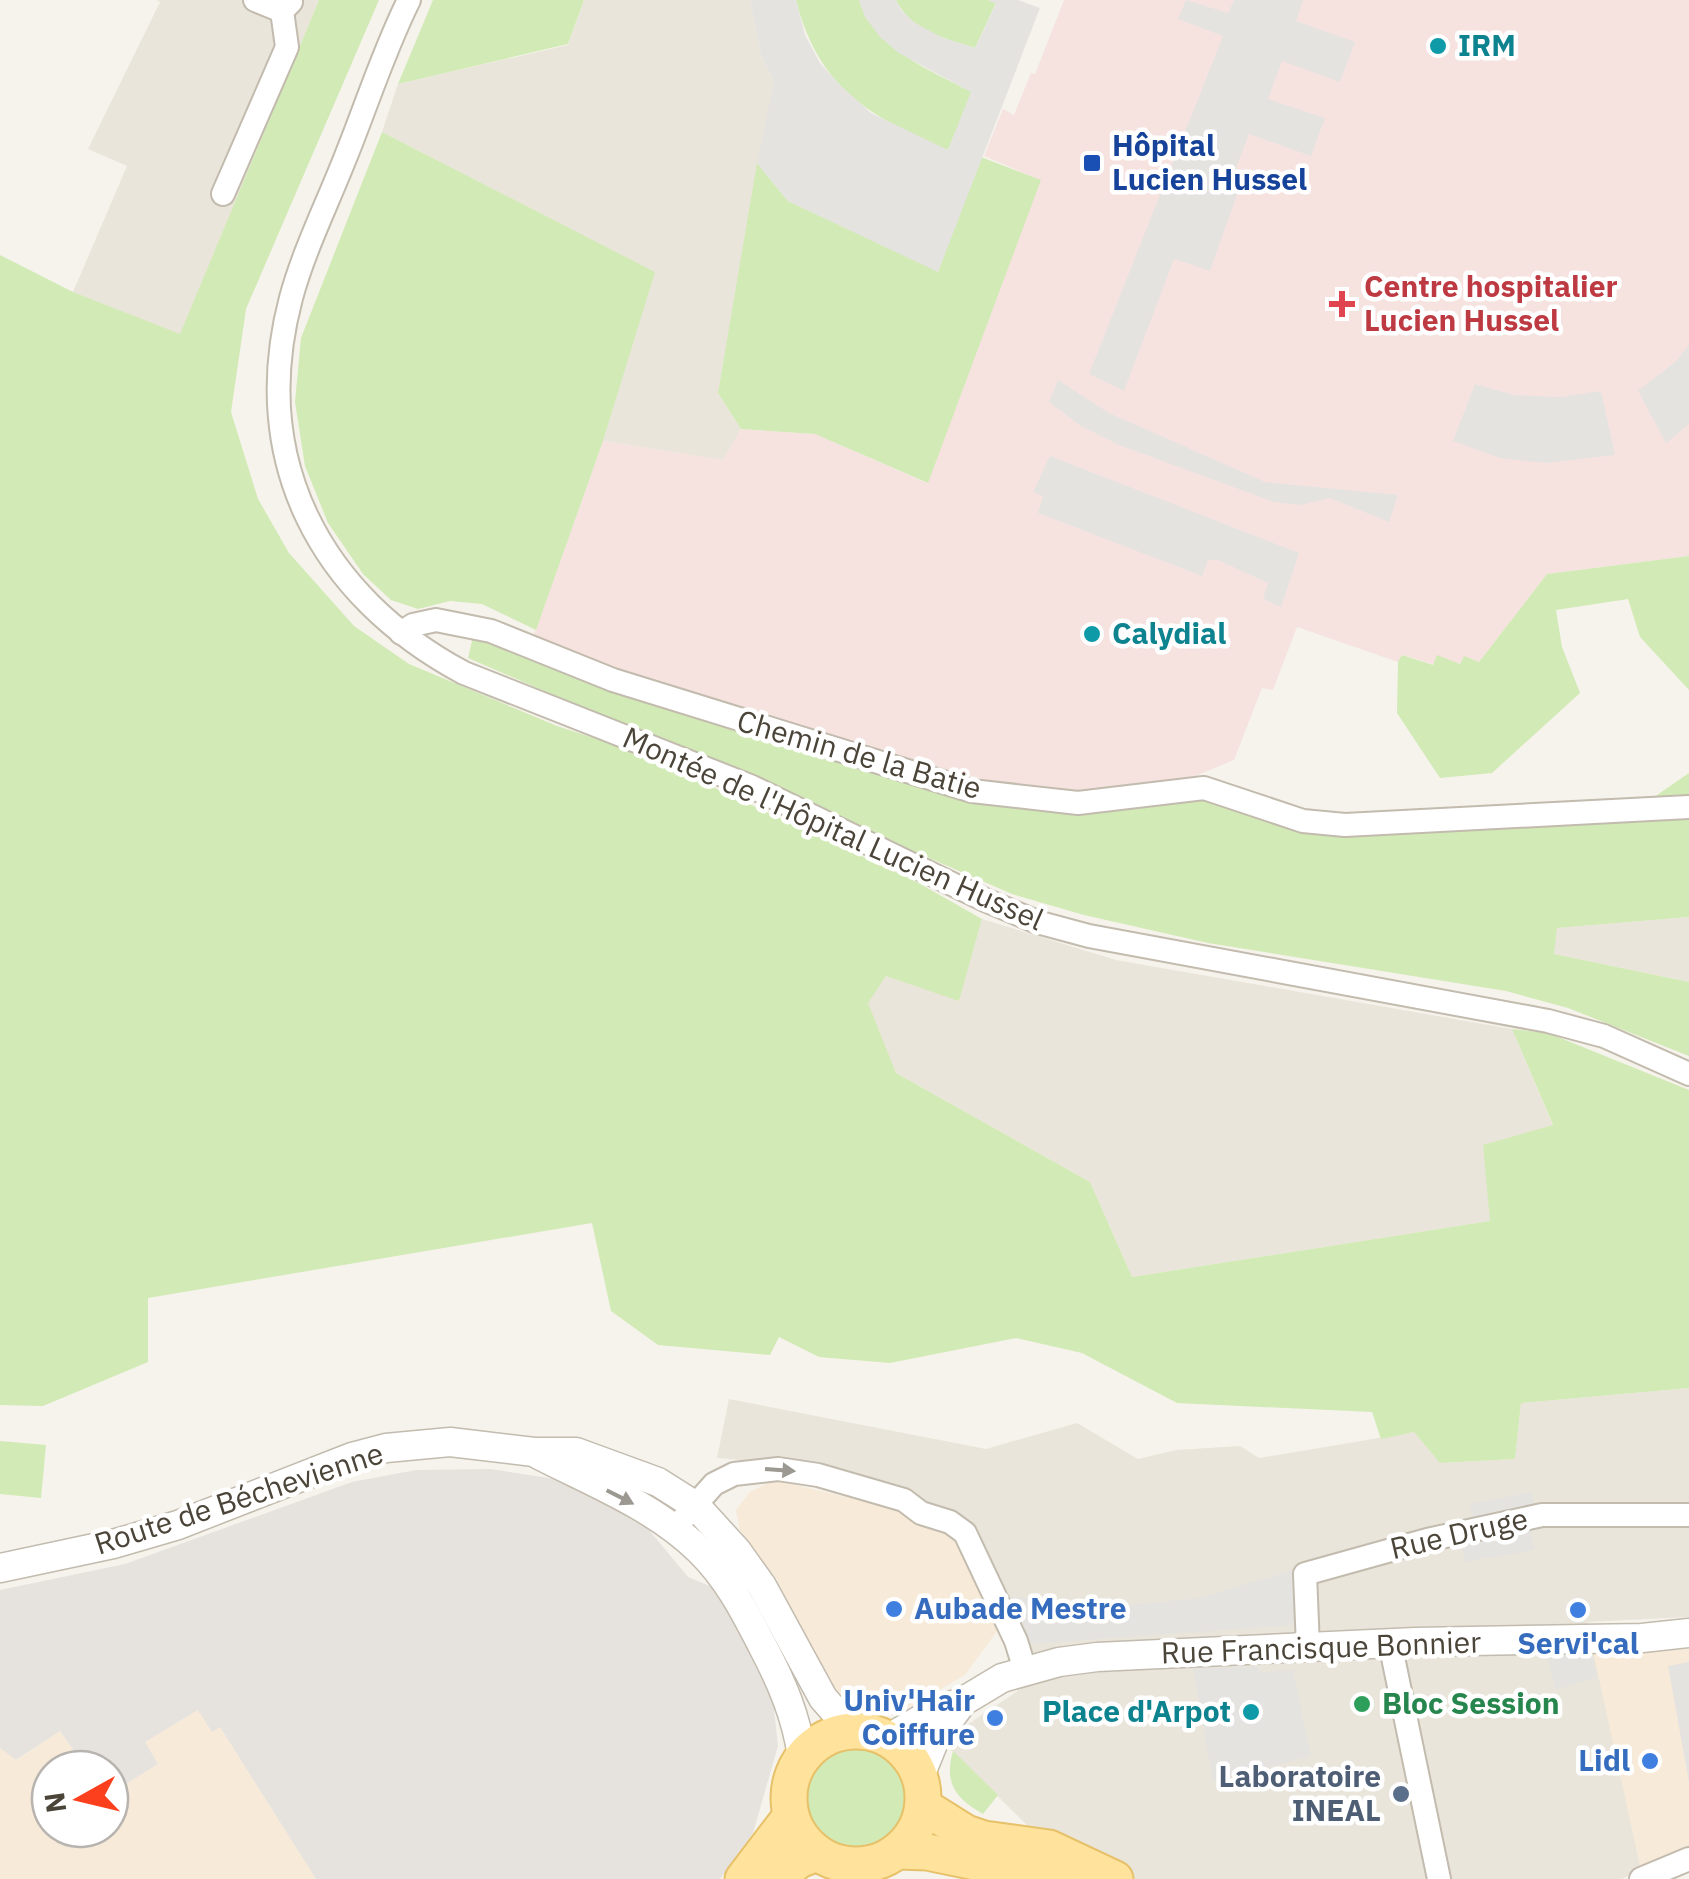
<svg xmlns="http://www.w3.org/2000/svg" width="1689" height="1879" viewBox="0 0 1689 1879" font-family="'IBM Plex Sans',sans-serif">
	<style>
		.residential { fill: #eae5da }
		.commercial { fill: #f7ead8 }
		.industrial { fill: #e6e2dd }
		.medical { fill: #f6e3e0 }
		.green { fill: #d2eab5 }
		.parking { fill: #e5e3e0 }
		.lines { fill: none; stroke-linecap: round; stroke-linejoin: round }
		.minor-casing { stroke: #c2bbae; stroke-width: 26 }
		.tertiary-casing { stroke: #c2bbae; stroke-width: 31 }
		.primary-casing { stroke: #e6c16a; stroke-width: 39 }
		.minor { stroke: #fff; stroke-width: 22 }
		.tertiary { stroke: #fff; stroke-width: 28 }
		.primary { stroke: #ffe39c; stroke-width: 35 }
		.oneway { fill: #9c9892 }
		.culture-dot { fill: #0f9aa8; stroke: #fff; stroke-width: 4 }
		.transit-dot { fill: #1a4fb4; stroke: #fff; stroke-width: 4 }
		.health-dot { fill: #e0444e; stroke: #fff; stroke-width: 4 }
		.shop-dot { fill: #3f7fe0; stroke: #fff; stroke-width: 4 }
		.leisure-dot { fill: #2e9e5b; stroke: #fff; stroke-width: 4 }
		.service-dot { fill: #5c6f8a; stroke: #fff; stroke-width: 4 }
		.labels { text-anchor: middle; stroke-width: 9; stroke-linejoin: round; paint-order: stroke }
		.culture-label { font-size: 30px; font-weight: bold; fill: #0d838f; stroke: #fff; text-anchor: start }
		.transit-label { font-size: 30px; font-weight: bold; fill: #164399; stroke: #fff; text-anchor: start }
		.health-label { font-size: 30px; font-weight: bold; fill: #be3a42; stroke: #fff; text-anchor: start }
		.street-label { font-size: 30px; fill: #4b4439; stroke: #fff }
		.shop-label { font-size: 30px; font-weight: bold; fill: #366cbe; stroke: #fff; text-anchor: end }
		.leisure-label { font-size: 30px; font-weight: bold; fill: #27864d; stroke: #fff; text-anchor: start }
		.service-label { font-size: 30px; font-weight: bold; fill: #4e5e75; stroke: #fff; text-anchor: end }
	</style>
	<rect width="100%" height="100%" fill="#f6f3ec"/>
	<g class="residential">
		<path d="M157 0H319L180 335 73 292 127 166 88 149 160 2Z"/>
		<path d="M584 0H750L761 56 774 82 718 393 741 429 723 460 603 441 654 272 382 132 398 84 568 45Z"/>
		<path d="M1689 917V982L1554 954 1556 928Z"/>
		<path d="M982 919 1116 960 1512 1029 1553 1126 1490 1221 1132 1277 1090 1182 896 1073 867 1003 886 976 959 1000Z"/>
		<path d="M1689 1388V1617L1588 1622 1641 1870 1622 1879H1127L1033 1831 948 1747 958 1731 1028 1684 1016 1634 931 1504 822 1467 717 1458 729 1399 986 1449 1077 1423 1138 1459 1176 1450 1240 1446 1259 1458 1414 1432 1441 1463 1515 1459 1521 1403Z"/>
	</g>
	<g class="commercial">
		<path d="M774 1480 884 1506 944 1528 954 1536 1000 1627 965 1675 896 1715 882 1713 844 1697 829 1682 776 1578 740 1530 736 1510 750 1492Z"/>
		<path d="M1689 1645V1851L1641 1870 1592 1647Z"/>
		<path d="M198 1710 220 1727 316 1879H0V1748L17 1760 60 1731 86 1769H50V1829H110V1794L158 1764 145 1742Z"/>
	</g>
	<path class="industrial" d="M491 1469 555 1479 602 1500 644 1524 688 1577 717 1589 773 1701 778 1746 753 1833 720 1879H316L220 1727 212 1732 198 1710 145 1742 158 1764 110 1794V1769H86L60 1731 16 1760 0 1748V1590L125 1564 352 1482 416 1470Z"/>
	<path class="medical" d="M1064 0H1689V556L1547 574 1479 662 1434 665 1403 655 1398 662 1297 627 1273 690 1262 688 1234 760 1193 777 1079 792 999 783 830 740 531 643 603 441 723 460 741 429 815 434 927 483 1040 180 984 156 1003 109 1014 115 1031 73 1035 74Z"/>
	<g class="green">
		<path d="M319 0H379L246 309 231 412 258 499 289 553 354 626 409 664 557 726 640 753 915 881 982 919 959 1001 886 976 868 1003 896 1073 1090 1182 1132 1277 1490 1221 1483 1145 1553 1125 1512 1029 1548 1033 1689 1090V1388L1521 1403 1515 1459 1440 1463 1414 1432 1381 1439 1372 1412 1177 1403 1082 1353 1016 1338 890 1363 819 1357 779 1337 770 1355 658 1345 611 1311 592 1223 148 1298V1362L43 1406 0 1405V255L73 292 180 334Z"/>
		<path d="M433 0H584L568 44 398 84Z"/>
		<path d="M796 0H859C876 49 929 70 972 92L948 150C869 117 818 87 796 0Z"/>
		<path d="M896 0H988L996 3 975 48C946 39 910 30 896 0Z"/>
		<path d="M382 132 655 272 603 441 536 630 482 604 450 601 418 609 391 600 363 574 328 523 305 466 295 402 301 338Z"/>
		<path d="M981 157 1041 180 928 483 815 434 741 429 718 393 757 163 788 201 938 271Z"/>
		<path d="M1689 556V690L1640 637 1628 599 1556 610 1562 647 1580 693 1492 773 1440 778 1397 713 1398 662 1402 655 1433 665 1437 655 1460 664 1464 656 1479 662 1547 574Z"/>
		<path d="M473 637 863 771 1008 805 1066 811 1109 812 1187 795 1354 831 1618 822 1689 773V917L1557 928 1554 954 1689 982V1056L1568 1008 1506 991 1208 943 1084 915 1012 894 468 658Z"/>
		<path d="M0 1441 46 1445 41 1498 0 1494Z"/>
		<circle cx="855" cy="1796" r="52"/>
		<path d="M953 1751 998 1795 983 1814C955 1798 944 1783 953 1751Z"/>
	</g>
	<g class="parking">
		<path d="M750 0H796L805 35 820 63 840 85 871 113 948 150 971 92 899 53 880 37 865 17 859 0H896L901 10 915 23 943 38 975 48 996 4 988 0H1018L1040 8 938 272 788 201 757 163 774 82 761 56Z"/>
		<path d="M1186 0 1228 13 1234 0H1303L1296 21 1355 42 1340 82 1282 61 1268 99 1325 118 1311 156 1249 134 1236 168 1245 172 1210 271 1174 259 1124 391 1089 374 1223 36 1178 19Z"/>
		<path d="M1689 345V424L1666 443 1638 391 1676 361Z"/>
		<path d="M1058 380 1109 413 1265 482 1398 495 1389 522 1330 498 1300 505 1274 502 1119 445 1079 425 1049 402Z"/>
		<path d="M1475 384 1514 395 1561 397 1601 391 1615 455 1546 463 1500 458 1453 441Z"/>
		<path d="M1050 456 1299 553 1281 607 1263 599 1268 583 1218 560H1208L1202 576 1038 513 1043 496 1033 492Z"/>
		<path d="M1532 1492 1535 1508 1473 1520 1470 1504Z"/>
		<path d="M1530 1524 1534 1550 1465 1562 1461 1539Z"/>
		<path d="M1293 1570 1296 1625 1029 1644 1008 1597 1129 1605 1200 1598Z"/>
		<path d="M1592 1654 1597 1677 1555 1690 1547 1655Z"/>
		<path d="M1689 1662V1782L1668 1666Z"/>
		<path d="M1257 1667 1262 1672 1293 1670 1311 1756 1213 1782 1193 1668Z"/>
	</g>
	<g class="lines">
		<defs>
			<g id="minor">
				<path d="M255 0 282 11 291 2"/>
				<path d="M409 0C384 50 367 104 346 156 328 202 304 250 291 298 248 460 320 596 464 673L750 786 985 900 1037 922 1089 936 1548 1021 1604 1036 1689 1074"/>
				<path d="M223 194 287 47 282 11"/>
				<path d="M401 633 413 625 436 620 491 631 613 680 972 791 1078 803 1204 788 1303 821 1345 825 1689 807"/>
				<path d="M674 1529 714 1484 734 1474 778 1469 818 1475 904 1500 921 1513 950 1522 965 1533 1016 1641 1025 1670"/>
				<path d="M1390 1643 1439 1879"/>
				<path d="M1308 1647 1305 1574 1427 1540 1542 1515H1689"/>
				<path d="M1641 1879 1689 1859"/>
			</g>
			<g id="tertiary">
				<path d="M539 1455C594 1483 655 1507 699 1550 728 1578 745 1612 763 1647 782 1683 796 1716 802 1756"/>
				<path d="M0 1568 113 1544 178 1525 352 1457 386 1448 450 1442 534 1452H576L658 1482 696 1506 737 1551 762 1586 823 1698 851 1730"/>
				<path d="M889 1738 935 1711 962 1702 1002 1678 1059 1662 1097 1657 1415 1642 1642 1638 1689 1633"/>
				<path d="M920 1776 935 1739 961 1704"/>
			</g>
			<g id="primary">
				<circle cx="856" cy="1798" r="67"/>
				<path d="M923 1806 966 1833 984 1839 1049 1848 1115 1879"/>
				<path d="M899 1851 927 1852 1058 1879"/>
				<path d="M743 1879 791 1816"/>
				<path d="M776 1879 799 1860 817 1853"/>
			</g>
		</defs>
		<use href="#minor" class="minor-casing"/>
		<use href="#tertiary" class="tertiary-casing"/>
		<use href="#primary" class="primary-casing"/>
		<use href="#minor" class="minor"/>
		<use href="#tertiary" class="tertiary"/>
		<use href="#primary" class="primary"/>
	</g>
	<defs><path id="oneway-solid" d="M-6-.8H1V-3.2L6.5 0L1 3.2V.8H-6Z" transform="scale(2.5)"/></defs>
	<g class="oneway">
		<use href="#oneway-solid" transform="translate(780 1470) rotate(4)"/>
		<use href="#oneway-solid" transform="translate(620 1497) rotate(27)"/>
	</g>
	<g class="culture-dot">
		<circle cx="1438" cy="46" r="10"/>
		<circle cx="1092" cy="634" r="10"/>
		<circle cx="1251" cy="1712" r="10"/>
	</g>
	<rect class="transit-dot" x="1082" y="153" width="20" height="20" rx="5"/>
	<path class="health-dot" d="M1337 289h10v10h10v10h-10v10h-10v-10h-10v-10h10z"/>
	<g class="shop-dot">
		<circle cx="894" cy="1609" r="10"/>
		<circle cx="1578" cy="1610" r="10"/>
		<circle cx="995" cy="1718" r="10"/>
		<circle cx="1650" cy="1761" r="10"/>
	</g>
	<circle class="leisure-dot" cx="1362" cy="1704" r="10"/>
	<circle class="service-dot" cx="1401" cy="1794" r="10"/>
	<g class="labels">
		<g class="culture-label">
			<text x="1458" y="56">IRM</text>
			<text x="1112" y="644">Calydial</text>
			<text x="1231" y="1722" text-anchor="end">Place d'Arpot</text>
		</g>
		<g class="transit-label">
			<text x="1112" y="156">Hôpital<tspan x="1112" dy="34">Lucien Hussel</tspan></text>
		</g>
		<g class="health-label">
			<text x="1364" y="297">Centre hospitalier<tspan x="1364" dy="34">Lucien Hussel</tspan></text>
		</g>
		<g class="street-label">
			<text transform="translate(859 755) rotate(16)" y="10">Chemin de la Batie</text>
			<text transform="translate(833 829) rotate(24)" y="10">Montée de l'Hôpital Lucien Hussel</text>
			<text transform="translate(239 1499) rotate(-18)" y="10">Route de Béchevienne</text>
			<text transform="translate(1459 1534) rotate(-13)" y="10">Rue Druge</text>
			<text transform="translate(1321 1648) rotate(-2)" y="10">Rue Francisque Bonnier</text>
		</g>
		<g class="shop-label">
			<text x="914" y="1619" text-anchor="start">Aubade Mestre</text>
			<text x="1578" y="1654" text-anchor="middle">Servi'cal</text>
			<text x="975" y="1711">Univ'Hair<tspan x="975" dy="34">Coiffure</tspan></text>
			<text x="1630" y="1771">Lidl</text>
		</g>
		<g class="leisure-label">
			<text x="1382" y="1714">Bloc Session</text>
		</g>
		<g class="service-label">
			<text x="1381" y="1787">Laboratoire<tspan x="1381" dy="34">INEAL</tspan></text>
		</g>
	</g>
	<g transform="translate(80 1799) rotate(262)"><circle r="48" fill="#ffffff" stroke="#b7b4b0" stroke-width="2.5"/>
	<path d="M0-8L18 38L0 25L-18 38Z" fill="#fc3f1d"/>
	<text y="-15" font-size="28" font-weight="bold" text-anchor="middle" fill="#4b4439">N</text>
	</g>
</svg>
